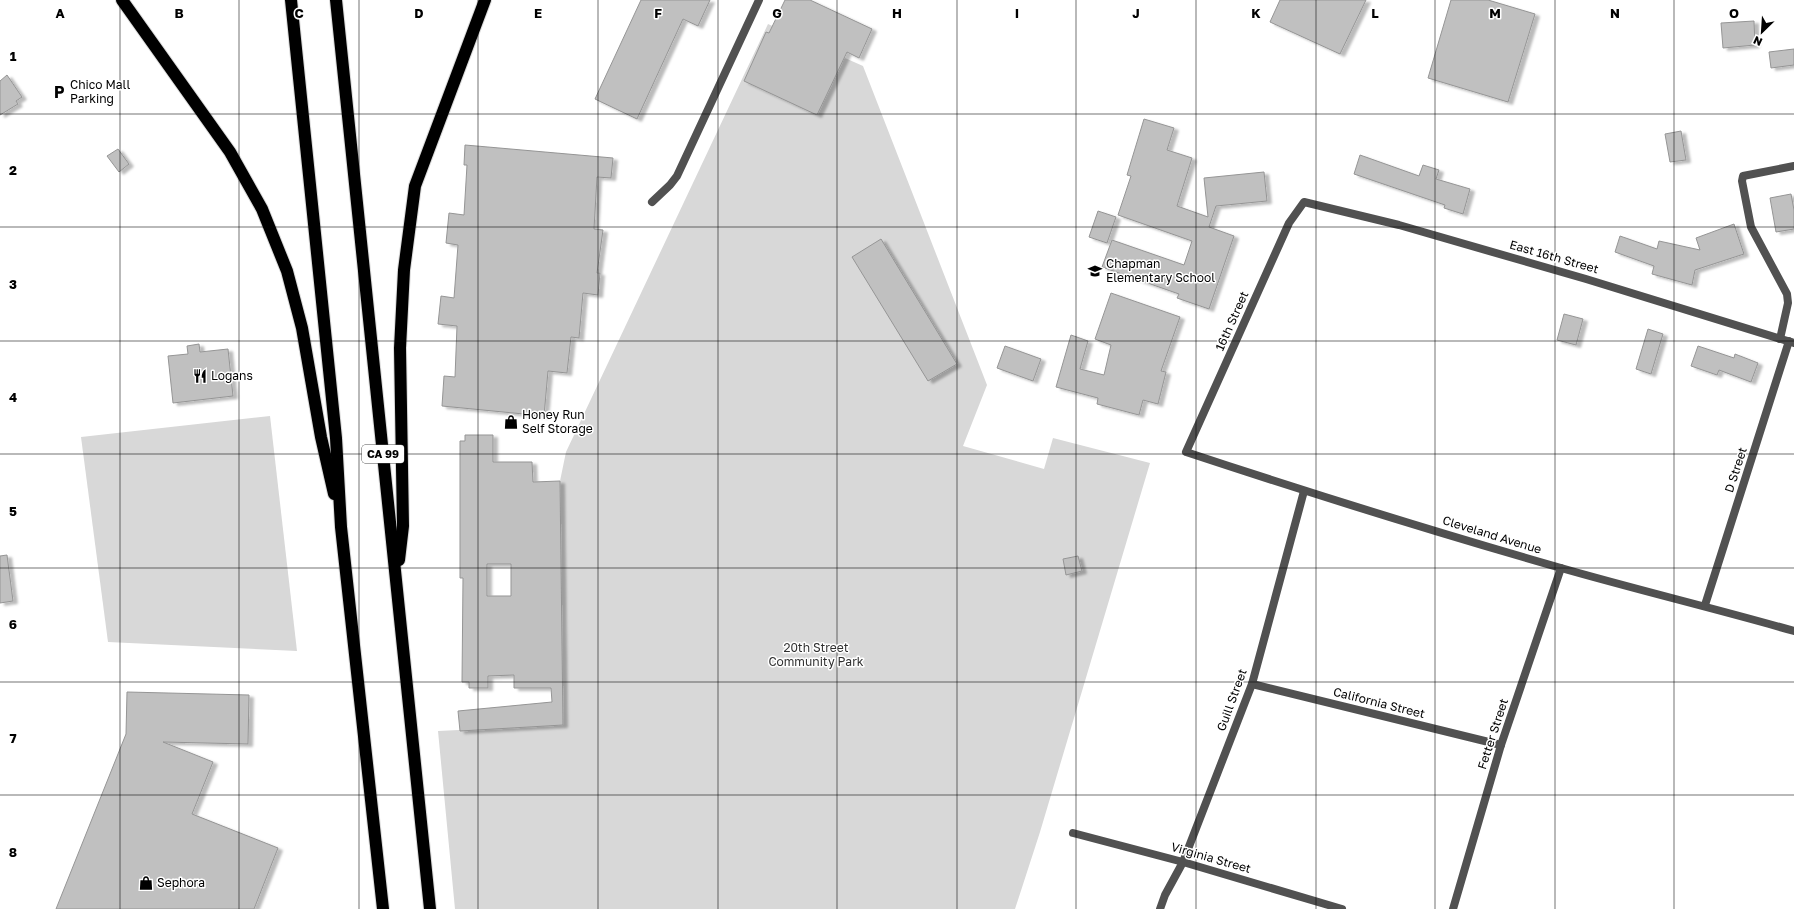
<svg xmlns="http://www.w3.org/2000/svg" width="1794" height="909" viewBox="0 0 1794 909" font-family="'Golos Text',sans-serif">
	<style>
		.green { fill: #d8d8d8 }
		.building { fill: #c0c0c0; stroke: #959595; fill-rule: evenodd; filter: url(#shadow) }
		.lines { fill: none; stroke-linecap: round; stroke-linejoin: round }
		.highway-casing { stroke: #dbdbdb; stroke-width: 14 }
		.street { stroke: #515151; stroke-width: 8 }
		.highway { stroke: #000; stroke-width: 12 }
		.grid { fill: none; stroke: #000; stroke-width: 1; stroke-opacity: 0.55 }
		.labels { text-anchor: middle; stroke-width: 3; stroke-linejoin: round; paint-order: stroke }
		.shield { fill: #fff; stroke: #4c4c4c; stroke-width: 1 }
		.shield-label { font-size: 11px; font-weight: bold; fill: #000 }
		.poi-label { font-size: 12px; fill: #000; stroke: #fff; text-anchor: start }
		.street-label { font-size: 12px; fill: #000; stroke: #fff }
		.park-label { font-size: 12px; fill: #2f2f2f; stroke: #fff }
		.grid-label { font-size: 13px; text-anchor: middle; font-weight: bold; fill: #000; stroke: #fff; stroke-width: 3; stroke-linejoin: round; paint-order: stroke }
	</style>
	<defs>
		<filter id="shadow"><feDropShadow dx="4.5" dy="2.5" stdDeviation="1" flood-color="#0004"/></filter>
	</defs>
	<rect width="100%" height="100%" fill="#fff"/>
	<g class="green">
		<path d="M768 24 863 66 987 385 963 446 1044 469 1053 438 1150 463 1040 832 1015 909H455L438 731 563 725 560 481 566 452Z"/>
		<path d="M270 416 297 651 108 642 81 437Z"/>
	</g>
	<g class="building">
		<path d="M641 0H710L698 26 683 19 637 119 595 99Z"/>
		<path d="M785 0H810L872 29 859 58 847 52 817 115 744 81 766 32 769 33Z"/>
		<path d="M1280 0H1366L1340 54 1270 22Z"/>
		<path d="M1451 0H1488L1535 14 1508 102 1428 78Z"/>
		<path d="M1754 21 1755 45 1723 48 1721 23Z"/>
		<path d="M1794 49V65L1771 68 1769 52Z"/>
		<path d="M7 75 22 97 16 101 18 104 0 115V81Z"/>
		<path d="M1144 119 1174 128 1167 150 1192 158 1177 206 1208 217 1204 178 1264 172 1267 201 1216 206 1209 227 1234 236 1209 309 1177 298 1179 294 1102 267 1112 240 1184 265 1192 241 1118 215 1131 176 1127 175Z"/>
		<path d="M1681 131 1686 160 1670 162 1665 134Z"/>
		<path d="M465 145 613 158 611 178 597 177 594 229 603 230 597 273H600L598 295 583 293 579 338 571 337 567 373 548 371 544 416 442 406 444 376 455 377 457 326 438 324 441 296 454 298 458 245 446 243 449 213 464 215 467 165H464Z"/>
		<path d="M118 149 129 164 119 172 107 156Z"/>
		<path d="M1360 155 1419 176 1423 165 1439 170 1436 179 1470 189 1463 214 1444 208 1445 205 1354 174Z"/>
		<path d="M1791 194 1794 210V229L1776 232 1770 198Z"/>
		<path d="M1098 211 1116 217 1107 243 1089 237Z"/>
		<path d="M1734 224 1744 254 1695 270 1692 285 1652 274 1654 266 1615 252 1620 236 1657 249 1659 241 1700 250 1696 238Z"/>
		<path d="M881 239 957 364 928 381 852 257Z"/>
		<path d="M1111 293 1180 317 1161 371 1166 372 1158 404 1143 400 1139 415 1097 404 1098 398 1056 387 1071 335 1088 341 1080 369 1104 375 1111 345 1095 339Z"/>
		<path d="M1564 314 1583 319 1576 345 1557 340Z"/>
		<path d="M1648 329 1663 334 1651 374 1636 369Z"/>
		<path d="M199 344 200 352 228 349 233 396 173 403 168 356 188 354 187 346Z"/>
		<path d="M1005 346 1041 359 1033 381 997 368Z"/>
		<path d="M1698 346 1734 358 1735 354 1758 363 1751 382 1719 370 1717 375 1691 366Z"/>
		<path d="M465 435H493V462H532L533 482 560 481 563 725 460 731 458 711 552 702 551 688H514V675L488 676V688H469V682H462L463 578H460V441H465ZM487 564H511V596H487Z"/>
		<path d="M7 555 13 601 0 603V556Z"/>
		<path d="M1078 556 1082 571 1066 575 1063 559Z"/>
		<path d="M127 692 249 695 248 744 163 742 213 762 192 814 278 848 254 909H56L126 734Z"/>
	</g>
	<g class="lines">
		<defs>
			<g id="highway">
				<path d="M122 0 230 152 262 209 287 271 302 328 321 437 334 494"/>
				<path d="M291 0 336 438 341 527 383 909"/>
				<path d="M336 0 430 909"/>
				<path d="M399 560 403 526 400 348 404 270 415 186 485 0"/>
			</g>
		</defs>
		<use href="#highway" class="highway-casing"/>
		<g class="street">
			<path d="M652 202 670 185 677 176 759 0"/>
			<path d="M1780 339 1788 303 1787 294 1751 227 1742 181 1743 176 1794 166"/>
			<path d="M1794 343 1586 279 1399 225 1304 202 1289 223 1186 452C1310 493 1435 532 1561 568 1638 590 1717 609 1794 631"/>
			<path d="M1705 605 1789 341"/>
			<path d="M1252 684 1501 745"/>
			<path d="M1073 833 1183 862 1342 909"/>
			<path d="M1160 909 1165 895 1183 862 1252 684 1304 491"/>
			<path d="M1453 909 1501 745 1561 568"/>
		</g>
		<use href="#highway" class="highway"/>
	</g>
	<path class="grid" d="M120 0V909M239 0V909M359 0V909M478 0V909M598 0V909M718 0V909M837 0V909M957 0V909M1076 0V909M1196 0V909M1316 0V909M1435 0V909M1555 0V909M1674 0V909M0 114H1794M0 227H1794M0 341H1794M0 454H1794M0 568H1794M0 682H1794M0 795H1794"/>
	<defs>
		<symbol id="parking-bare" viewBox="-9 -9 18 18"><path d="M-3.5-5.5H1a3.5 3.5 0 0 1 0 7H-1V5.5H-3.5ZM-1-3.4V-.6H.8a1.4 1.4 0 0 0 0-2.8Z" fill="#000" stroke="#fff" stroke-width="2.5" paint-order="stroke"/></symbol>
		<symbol id="school-bare" viewBox="-9 -9 18 18"><path d="M0-5L7-2L0 1L-7-2ZM-4 1L0 2.5L4 1V4Q0 6-4 4Z" fill="#000" stroke="#fff" stroke-width="2.5" paint-order="stroke"/></symbol>
		<symbol id="restaurant-bare" viewBox="-9 -9 18 18"><path d="M-5-6h1v4h1v-4h1v4h1v-4h1v5L-1.5 .5V6h-2V.5L-5-1ZM5-6V6H3V1.5H1.5Q1.5-4 5-6Z" fill="#000" stroke="#fff" stroke-width="2.5" paint-order="stroke"/></symbol>
		<symbol id="shop-bare" viewBox="-9 -9 18 18"><path d="M-5-2.5h2.3a2.7 3.5 0 0 1 5.4 0H5L5.5 6h-11ZM-1.5-2.5h3a1.5 2.3 0 0 0-3 0Z" fill="#000" stroke="#fff" stroke-width="2.5" paint-order="stroke"/></symbol>
	</defs>
	<g fill-rule="evenodd">
		<use href="#parking-bare" x="49" y="82" width="20" height="20"/>
		<use href="#school-bare" x="1085" y="261" width="20" height="20"/>
		<use href="#restaurant-bare" x="190" y="366" width="20" height="20"/>
		<use href="#shop-bare" x="501" y="412" width="20" height="20"/>
		<use href="#shop-bare" x="136" y="873" width="20" height="20"/>
	</g>
	<g class="labels">
		<rect class="shield" x="362" y="445" width="42" height="18" rx="3"/>
		<g class="shield-label">
			<text x="383" y="458">CA 99</text>
		</g>
		<g class="poi-label">
			<text x="70" y="89">Chico Mall<tspan x="70" dy="14">Parking</tspan></text>
			<text x="1106" y="268">Chapman<tspan x="1106" dy="14">Elementary School</tspan></text>
			<text x="211" y="380">Logans</text>
			<text x="522" y="419">Honey Run<tspan x="522" dy="14">Self Storage</tspan></text>
			<text x="157" y="887">Sephora</text>
		</g>
		<g class="street-label">
			<text transform="translate(1554 257) rotate(16)" y="4">East 16th Street</text>
			<text transform="translate(1232 321) rotate(-66)" y="4">16th Street</text>
			<text transform="translate(1736 470) rotate(-72)" y="4">D Street</text>
			<text transform="translate(1492 535) rotate(17)" y="4">Cleveland Avenue</text>
			<text transform="translate(1232 700) rotate(-70)" y="4">Guill Street</text>
			<text transform="translate(1379 703) rotate(14)" y="4">California Street</text>
			<text transform="translate(1493 734) rotate(-72)" y="4">Fetter Street</text>
			<text transform="translate(1211 858) rotate(16)" y="4">Virginia Street</text>
		</g>
		<g class="park-label">
			<text x="816" y="652">20th Street<tspan x="816" dy="14">Community Park</tspan></text>
		</g>
	</g>
	<g class="grid-label">
		<text x="60" y="18">A</text>
		<text x="179" y="18">B</text>
		<text x="299" y="18">C</text>
		<text x="419" y="18">D</text>
		<text x="538" y="18">E</text>
		<text x="658" y="18">F</text>
		<text x="777" y="18">G</text>
		<text x="897" y="18">H</text>
		<text x="1017" y="18">I</text>
		<text x="1136" y="18">J</text>
		<text x="1256" y="18">K</text>
		<text x="1375" y="18">L</text>
		<text x="1495" y="18">M</text>
		<text x="1615" y="18">N</text>
		<text x="1734" y="18">O</text>
		<text x="13" y="61">1</text>
		<text x="13" y="175">2</text>
		<text x="13" y="289">3</text>
		<text x="13" y="402">4</text>
		<text x="13" y="516">5</text>
		<text x="13" y="629">6</text>
		<text x="13" y="743">7</text>
		<text x="13" y="857">8</text>
	</g>
	<g transform="translate(1762 32) rotate(205)" stroke="#ffffff" stroke-width="3" paint-order="stroke">
	<path d="M0-3L7 15L0 10L-7 15Z" fill="#000000"/>
	<text y="-6" font-size="11" font-weight="bold" text-anchor="middle" fill="#000000">N</text>
	</g>
</svg>
